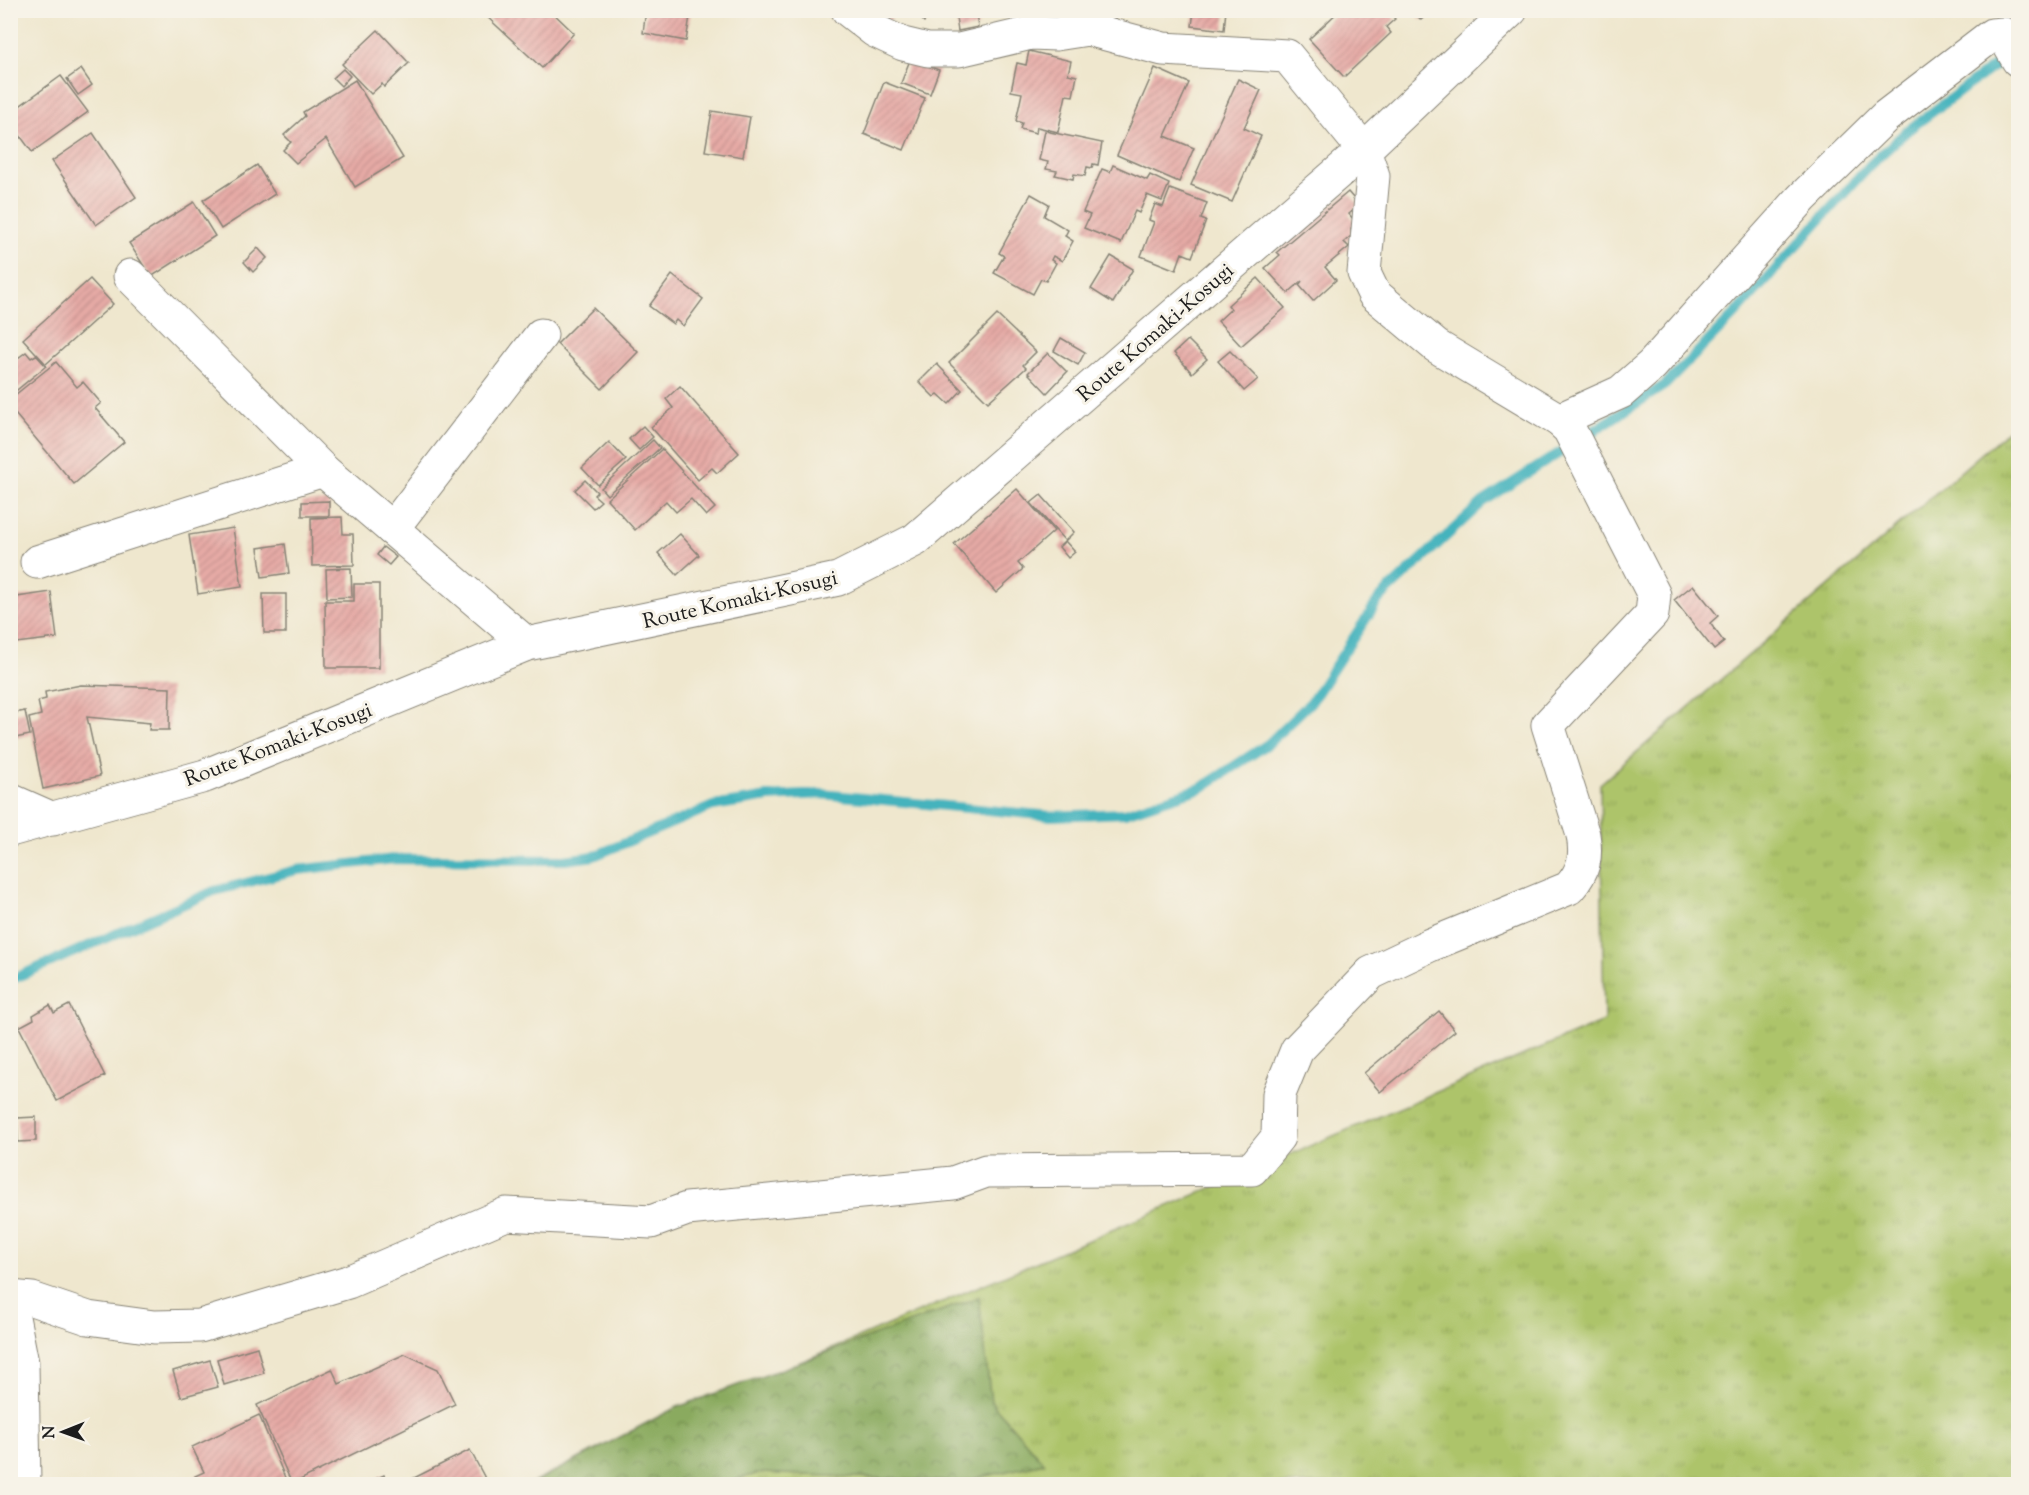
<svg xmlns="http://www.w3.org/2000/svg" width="2029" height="1495" viewBox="0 0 2029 1495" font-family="'Sorts Mill Goudy',serif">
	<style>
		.grass { fill: url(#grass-tufts); stroke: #647043; stroke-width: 1.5 }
		.forest { fill: url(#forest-crowns); stroke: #53633d; stroke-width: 1.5 }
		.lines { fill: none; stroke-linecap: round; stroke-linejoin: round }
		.stream { stroke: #44b3bd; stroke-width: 10 }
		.building { fill: url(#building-hatch) }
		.minor-casing { stroke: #868275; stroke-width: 35 }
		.tertiary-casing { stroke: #868275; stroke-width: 35 }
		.secondary-casing { stroke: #868275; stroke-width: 35 }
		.minor { stroke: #fff; stroke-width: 33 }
		.tertiary { stroke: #fff; stroke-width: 33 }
		.secondary { stroke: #fff; stroke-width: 33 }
		.labels { text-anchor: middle; stroke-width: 6; stroke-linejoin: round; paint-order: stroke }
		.street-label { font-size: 21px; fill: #1c1c1c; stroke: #f7f3e8 }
	</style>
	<defs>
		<pattern id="grass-tufts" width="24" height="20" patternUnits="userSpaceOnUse" patternTransform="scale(1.5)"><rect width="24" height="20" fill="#adc46a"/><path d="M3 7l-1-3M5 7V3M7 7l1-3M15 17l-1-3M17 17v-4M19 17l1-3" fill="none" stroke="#94a85b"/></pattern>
		<pattern id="forest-crowns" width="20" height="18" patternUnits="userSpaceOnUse" patternTransform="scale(1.5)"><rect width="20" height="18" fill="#8aaa5e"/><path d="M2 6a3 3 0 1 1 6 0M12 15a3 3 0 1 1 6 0" fill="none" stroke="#708a4d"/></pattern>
		<pattern id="building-hatch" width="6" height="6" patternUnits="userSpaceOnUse" patternTransform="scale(1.5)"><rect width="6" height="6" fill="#e6aaa6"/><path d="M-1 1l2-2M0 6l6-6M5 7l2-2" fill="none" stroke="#c5928e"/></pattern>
	</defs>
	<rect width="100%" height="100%" fill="#f7f3e8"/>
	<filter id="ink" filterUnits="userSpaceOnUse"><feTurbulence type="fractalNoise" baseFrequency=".0167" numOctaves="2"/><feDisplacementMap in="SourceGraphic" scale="12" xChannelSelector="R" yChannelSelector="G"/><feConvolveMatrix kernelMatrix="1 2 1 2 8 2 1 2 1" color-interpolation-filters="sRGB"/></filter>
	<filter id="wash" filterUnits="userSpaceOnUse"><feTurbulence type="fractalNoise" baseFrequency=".008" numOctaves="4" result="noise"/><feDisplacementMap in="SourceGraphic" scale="24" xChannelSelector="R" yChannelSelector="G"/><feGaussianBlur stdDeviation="1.35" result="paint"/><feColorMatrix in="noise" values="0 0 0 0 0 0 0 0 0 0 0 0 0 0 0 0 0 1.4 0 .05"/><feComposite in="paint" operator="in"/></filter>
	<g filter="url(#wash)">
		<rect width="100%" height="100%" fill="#efe7ce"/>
		<path class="grass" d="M2018 422V1484H623L763 1378 1604 1021 1600 784Z"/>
		<path class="forest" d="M979 1297 991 1402 1044 1463 960 1482 759 1473 724 1484H531L675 1408Z"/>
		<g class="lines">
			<path class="stream" d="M10 980 214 891 297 870 395 859 565 860 594 856 713 806 768 797 821 794 1051 816 1125 813 1201 788 1268 744 1312 701 1379 599 1483 502 1665 385 1737 312 1869 166 1907 131 2010 54"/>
		</g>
		<g id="blocks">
			<g class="building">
				<path d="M487 10H550L574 33 542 68 484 14Z"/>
				<path d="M646 10H691L686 41 643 33Z"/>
				<path d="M879 10H899L888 21Z"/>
				<path d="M914 10H937L924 22Z"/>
				<path d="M1015 10H1065V13L1016 20Z"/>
				<path d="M1194 10H1226L1224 30 1192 26Z"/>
				<path d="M1340 10H1387L1395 19 1386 27 1391 33 1344 77 1309 39Z"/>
				<path d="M1412 10H1432L1421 20Z"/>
				<path d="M976 13 978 27 958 31 956 17Z"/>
				<path d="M378 30 409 63 384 87 382 84 371 94 342 64Z"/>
				<path d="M1029 51 1071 61 1068 74 1077 76 1073 96 1066 95 1058 132 1037 127 1036 133 1020 129 1022 123 1016 121 1022 93 1011 91 1017 63 1026 65Z"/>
				<path d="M910 60 939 70 930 94 901 83Z"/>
				<path d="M1155 68 1189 83 1165 136 1194 148 1179 182 1117 155Z"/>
				<path d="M81 69 92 85 78 95 67 79Z"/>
				<path d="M343 69 350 76 341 86 333 78Z"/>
				<path d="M61 76 88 112 32 152 10 122V113Z"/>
				<path d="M1238 79 1261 90 1244 128 1261 136 1232 202 1191 185Z"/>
				<path d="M355 80 403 158 355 187 326 139 296 163 283 150 291 142 284 135 305 116 303 112Z"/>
				<path d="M884 82 925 98 904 150 864 134Z"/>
				<path d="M712 111 750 117 743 157 705 151Z"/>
				<path d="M1045 131 1102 143 1098 165 1093 164 1092 168 1087 167 1085 176 1074 174 1073 179 1055 175 1057 171 1046 169 1048 162 1039 160Z"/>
				<path d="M93 133 136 197 96 225 52 161Z"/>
				<path d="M257 165 275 194 221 229 203 200Z"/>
				<path d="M1113 165 1147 180 1150 175 1169 184 1162 201 1147 195 1139 213 1135 211 1121 243 1084 228 1090 215 1083 212 1102 169 1110 172Z"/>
				<path d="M1170 189 1207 203 1201 219 1206 221 1192 257 1182 253 1176 270 1141 256 1154 222 1149 220 1155 204 1163 207Z"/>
				<path d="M1348 192 1359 205 1349 214 1357 224 1351 229V236L1344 242 1349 247 1325 267 1336 280 1313 301 1299 285 1302 281 1288 293 1265 268 1280 255 1277 252Z"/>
				<path d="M1031 194 1049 204 1044 216 1068 230 1065 236 1073 241 1062 261 1053 256 1051 260 1056 263 1046 281 1041 279 1033 294 994 273 1004 256 999 253Z"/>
				<path d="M194 202 215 236 151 277 129 243Z"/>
				<path d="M258 248 267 258 253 272 244 262Z"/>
				<path d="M1111 256 1133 269 1113 303 1091 289Z"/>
				<path d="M672 275 703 299 683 326 676 320 673 324 649 306Z"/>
				<path d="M1258 278 1285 308 1241 346 1218 321 1231 309 1228 305Z"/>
				<path d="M90 279 113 304 46 364 23 339Z"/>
				<path d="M593 308 638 352 602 389 557 344Z"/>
				<path d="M997 315 1036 352 1023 365 1026 368 988 402 949 363Z"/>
				<path d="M1061 338 1085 352 1078 365 1054 351Z"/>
				<path d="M1188 340 1207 359 1192 373 1174 353Z"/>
				<path d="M1230 351 1258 379 1244 391 1218 361Z"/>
				<path d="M26 352 31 358 36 355 46 366 12 394 10 364Z"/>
				<path d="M1048 353 1067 372 1047 393 1028 373Z"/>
				<path d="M56 362 77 387 83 382 101 403 95 408 124 442 74 484 10 408V399Z"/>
				<path d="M937 364 962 390 949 404 938 394 934 397 919 382Z"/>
				<path d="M680 386 739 453 717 473 712 468 698 480 651 427 673 408 666 399Z"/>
				<path d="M643 426 653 437 639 450 629 439Z"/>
				<path d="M653 440 660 448 607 495 601 488Z"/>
				<path d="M609 442 626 460 598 485 582 468Z"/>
				<path d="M662 449 715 508 706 516 691 499 676 512 666 501 635 530 607 499Z"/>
				<path d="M585 480 597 492 594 495 601 501 593 508 575 490Z"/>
				<path d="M1017 489 1054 531 1018 563 1023 569 996 593 954 544Z"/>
				<path d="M1041 495 1074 532 1065 541 1031 503Z"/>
				<path d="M329 501V516H302V502Z"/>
				<path d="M342 517 343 534H353L354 565 312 566 311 518Z"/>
				<path d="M233 528 242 587 198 594 189 535Z"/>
				<path d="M680 534 699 555 677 575 658 553Z"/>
				<path d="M1065 541 1075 552 1068 558 1059 547Z"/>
				<path d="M285 544 289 573 262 577 258 548Z"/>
				<path d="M383 547 396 557 389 565 377 555Z"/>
				<path d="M351 568 352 597 327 598 326 569Z"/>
				<path d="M354 584H379V668H326L325 601H354Z"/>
				<path d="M1693 585 1718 616 1710 623 1724 642 1714 650 1674 600Z"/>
				<path d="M51 592 57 638 16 643 10 598Z"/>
				<path d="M263 594H286V633H264Z"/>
				<path d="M81 685 170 688 169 730H149L150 723 87 717 100 776 43 789 29 718 41 715 38 701 46 699 45 692Z"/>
				<path d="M25 711 30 735 10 739V714Z"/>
				<path d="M50 1005 54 1013 69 1005 105 1076 57 1101 19 1027 34 1019 33 1015Z"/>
				<path d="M1439 1011 1455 1031 1380 1092 1364 1073Z"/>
				<path d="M36 1117V1141L18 1142 17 1118Z"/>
				<path d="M257 1347 264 1373 224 1385 217 1359Z"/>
				<path d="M405 1354 438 1369 455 1404 292 1484 257 1405 332 1369 339 1384Z"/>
				<path d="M210 1360 218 1387 181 1397 173 1371Z"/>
				<path d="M259 1415 286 1480 276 1484H199L195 1476 204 1472 192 1447Z"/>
				<path d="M470 1450 488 1484H402Z"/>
				<path d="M384 1475 388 1484H365Z"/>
			</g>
		</g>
	</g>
	<g filter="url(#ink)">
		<use href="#blocks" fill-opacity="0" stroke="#868275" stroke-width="1.5"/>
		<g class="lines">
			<defs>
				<g id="minor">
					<path d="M130 276 323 470 527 644"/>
					<path d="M1559 420 1621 392 1652 365 1802 198 1885 117 1992 35 2003 34 2018 60"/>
					<path d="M392 529 541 335"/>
					<path d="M37 562 323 470"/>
					<path d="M10 800 53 819"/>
					<path d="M10 1297 32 1299 88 1318 154 1327 200 1326 348 1282 506 1214 651 1222 687 1209 953 1183 986 1171 1252 1169 1278 1137 1279 1094 1297 1050 1371 973 1430 945 1569 888C1584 871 1587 857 1583 835L1548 725 1652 614 1654 595 1569 429 1559 420 1436 346 1374 294 1364 273 1373 176 1364 150 1287 56 1163 49 1088 29 1056 34 1031 33 959 50H928L903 44 875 31 848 10"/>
				</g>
				<path id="tertiary" d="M10 1302 22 1363 24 1484"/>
				<path id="secondary" d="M10 830 205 776 527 644 838 579 915 540 1364 150 1511 10"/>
			</defs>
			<use href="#minor" class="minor-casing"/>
			<use href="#tertiary" class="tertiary-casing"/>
			<use href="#secondary" class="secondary-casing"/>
			<use href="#minor" class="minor"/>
			<use href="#tertiary" class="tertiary"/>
			<use href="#secondary" class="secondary"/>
		</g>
	</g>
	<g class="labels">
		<g class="street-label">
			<text transform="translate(1155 332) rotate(-41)" y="7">Route Komaki-Kosugi</text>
			<text transform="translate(740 599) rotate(-13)" y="7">Route Komaki-Kosugi</text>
			<text transform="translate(278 744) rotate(-21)" y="7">Route Komaki-Kosugi</text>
		</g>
	</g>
	<rect width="2029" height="1495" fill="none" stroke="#f7f3e8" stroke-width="36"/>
	<g transform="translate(63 1432) rotate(269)" stroke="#f7f3e8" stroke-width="4.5" paint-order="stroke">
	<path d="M0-4.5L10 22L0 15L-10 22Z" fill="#1c1c1c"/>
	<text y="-9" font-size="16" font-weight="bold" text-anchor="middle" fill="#1c1c1c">N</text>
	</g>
</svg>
